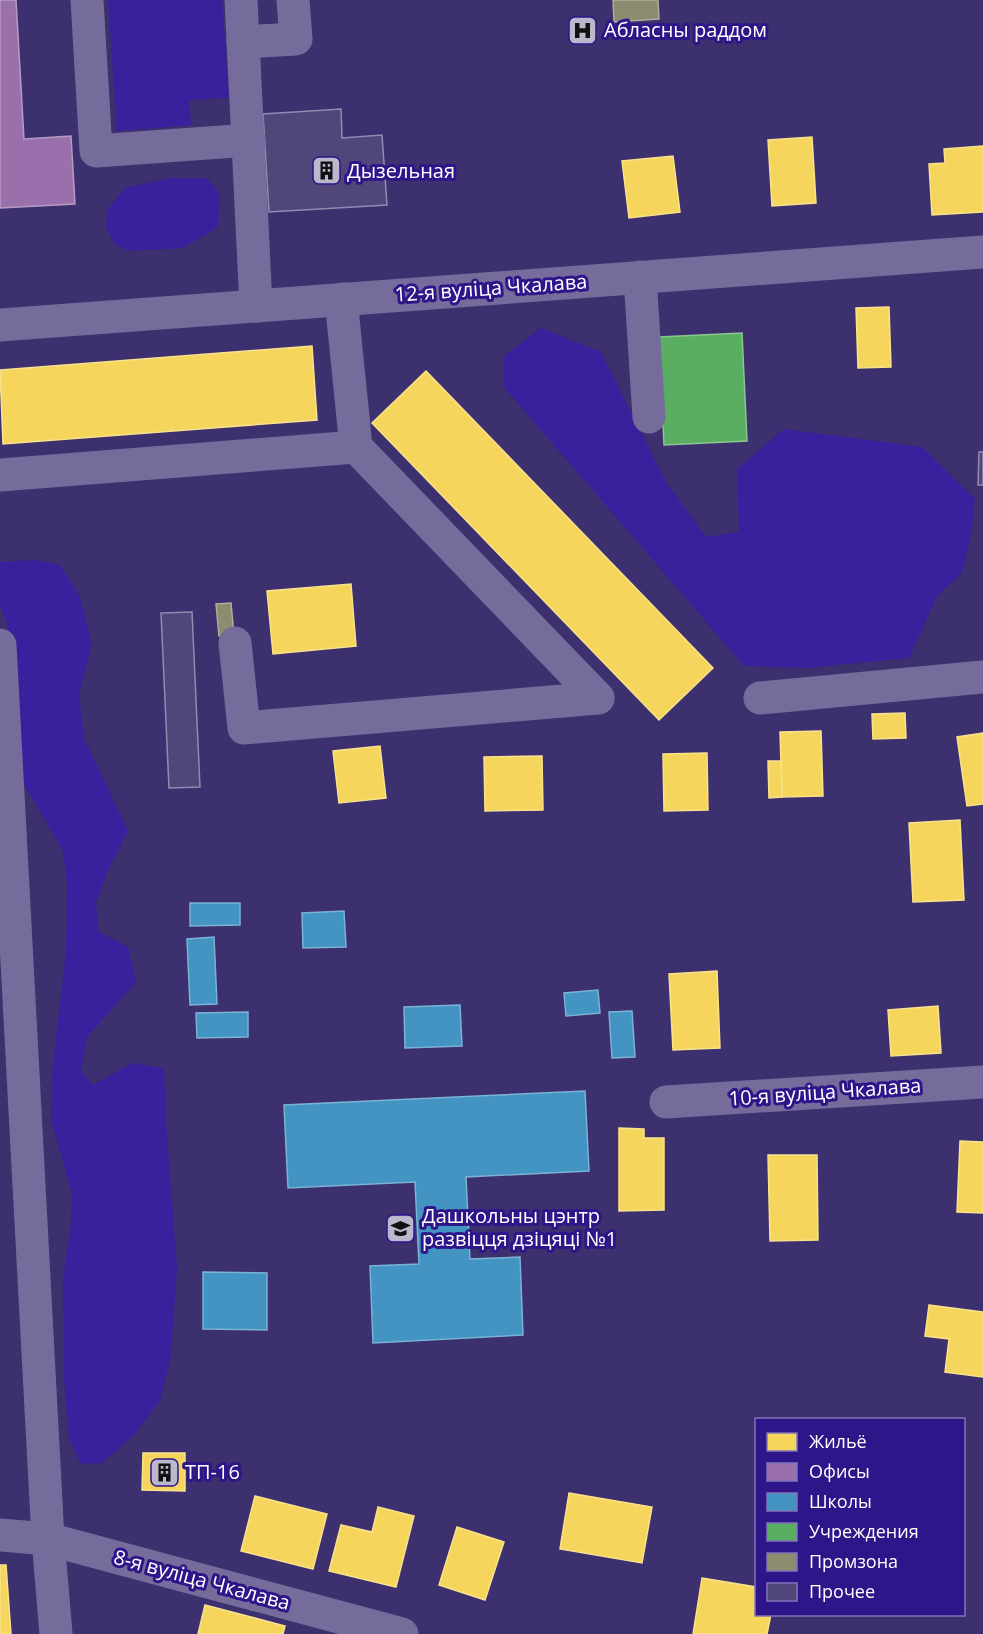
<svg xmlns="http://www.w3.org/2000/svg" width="983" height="1634" viewBox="0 0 983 1634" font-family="'Open Sans',sans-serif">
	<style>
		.green { fill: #39209c }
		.homes { fill: #f6d55c; stroke: #f9e28d; stroke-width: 1.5 }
		.offices { fill: #9970ab; stroke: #b89bc4; stroke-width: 1.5 }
		.schools { fill: #4393c3; stroke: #7bb3d5; stroke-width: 1.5 }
		.public { fill: #5aae61; stroke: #8cc690; stroke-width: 1.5 }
		.industry { fill: #8c8c6e; stroke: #aeae9a; stroke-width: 1.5 }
		.building { fill: #51467a; stroke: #928bb1; stroke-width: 1.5 }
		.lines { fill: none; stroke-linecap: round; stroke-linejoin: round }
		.minor { stroke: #756c9c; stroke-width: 33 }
		.labels { text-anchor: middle; stroke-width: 6; stroke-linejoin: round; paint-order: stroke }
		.poi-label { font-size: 20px; fill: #fff; stroke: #2e1589; text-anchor: start }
		.street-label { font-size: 20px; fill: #fff; stroke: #2e1589 }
	</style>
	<rect width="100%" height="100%" fill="#3d306e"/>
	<g class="green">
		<path d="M108 0H222L229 98 189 100 191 125 117 131Z"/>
		<path d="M170 178H207L220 194 218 227 183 248 128 251 113 242 106 227 108 209 125 188Z"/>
		<path d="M541 328 601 352 666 482 706 537 739 532 737 469 784 429 922 447 975 499 971 536 962 573 937 596 909 658 806 668 744 666 504 387V356Z"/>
		<path d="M35 560 60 565 80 597 92 644 79 693 84 738 128 831 109 868 96 902 99 932 128 947 136 982 87 1037 81 1071 93 1085 132 1063 164 1068 166 1123 177 1267 171 1356 160 1400 135 1434 102 1463 81 1464 69 1438 64 1378 63 1280 71 1224 72 1194 51 1119 52 1074 66 951 67 883 63 851 20 777 7 623 0 607V562Z"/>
	</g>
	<g class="homes">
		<path d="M812 137 816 203 772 206 768 140Z"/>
		<path d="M983 146V212L932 215 929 164 945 163 944 149Z"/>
		<path d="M673 156 680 212 629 218 622 161Z"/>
		<path d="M889 307 891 367 858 368 856 308Z"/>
		<path d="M312 346 317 420 3 444 0 370Z"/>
		<path d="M426 371 713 668 659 720 372 423Z"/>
		<path d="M351 584 356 646 273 654 267 591Z"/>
		<path d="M905 713 906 738 873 739 872 714Z"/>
		<path d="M821 731 823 796 782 797 780 732Z"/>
		<path d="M983 733V804L967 806 957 737Z"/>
		<path d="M380 746 386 798 339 803 333 751Z"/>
		<path d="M707 753 708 810 664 811 663 754Z"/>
		<path d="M542 756 543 810 485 811 484 757Z"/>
		<path d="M768 761H781L782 797 769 798Z"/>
		<path d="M960 820 964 900 913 902 909 823Z"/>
		<path d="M717 971 720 1048 673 1050 669 974Z"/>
		<path d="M938 1006 941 1053 891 1056 888 1010Z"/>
		<path d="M619 1128 644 1129V1138H664V1210L619 1211Z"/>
		<path d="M960 1141 983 1142V1213L957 1212Z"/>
		<path d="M768 1155H817L818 1240 770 1241Z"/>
		<path d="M929 1305 983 1312V1377L945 1372 949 1339 925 1336Z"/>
		<path d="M143 1453H185V1491L142 1490Z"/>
		<path d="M569 1493 652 1507 642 1563 560 1549Z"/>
		<path d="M255 1496 327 1514 313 1569 241 1551Z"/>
		<path d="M378 1507 414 1516 396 1587 329 1571 341 1525 372 1532Z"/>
		<path d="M457 1527 504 1542 485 1600 439 1585Z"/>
		<path d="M0 1565H6L11 1634H0Z"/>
		<path d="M702 1578 756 1587V1614H771L767 1634H693Z"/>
		<path d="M205 1605 285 1626 283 1634H198Z"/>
	</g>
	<path class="offices" d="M0 0H16L24 139 71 136 75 204 0 208Z"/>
	<g class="schools">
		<path d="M190 903H240V925L190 926Z"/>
		<path d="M344 911 346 947 303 948 302 913Z"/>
		<path d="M214 937 217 1004 190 1005 187 939Z"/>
		<path d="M598 990 600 1013 566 1016 564 993Z"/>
		<path d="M460 1005 462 1046 405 1048 404 1007Z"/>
		<path d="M632 1011 635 1057 612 1058 609 1012Z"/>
		<path d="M248 1012V1037L197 1038 196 1013Z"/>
		<path d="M585 1091 589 1171 466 1177 470 1259 520 1257 523 1335 373 1343 370 1266 419 1264 415 1182 288 1188 284 1105Z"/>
		<path d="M203 1272 267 1273V1330L203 1329Z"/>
	</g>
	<path class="public" d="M742 333 747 441 664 445 659 337Z"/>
	<g class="industry">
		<path d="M613 0H658L659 19 614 22Z"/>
		<path d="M231 603 234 635 219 636 216 604Z"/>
	</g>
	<g class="building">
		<path d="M341 109 342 138 382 135 387 205 269 212 263 114Z"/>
		<path d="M979 452H983V485H978Z"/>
		<path d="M192 612 200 787 169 788 161 613Z"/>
	</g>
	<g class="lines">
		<g class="minor">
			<path d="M87 0 96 151 249 140"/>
			<path d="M241 0 256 306"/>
			<path d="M243 42 296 39 293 0"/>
			<path d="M640 277 649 417"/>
			<path d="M343 299V319L356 447 598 698"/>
			<path d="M0 325 983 252"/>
			<path d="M0 475 356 447"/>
			<path d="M235 643 244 728 598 698"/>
			<path d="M0 645 48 1539 56 1634"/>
			<path d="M760 698 983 677"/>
			<path d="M666 1102 983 1082"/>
			<path d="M0 1535 48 1539 402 1634"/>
		</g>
	</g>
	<defs>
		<symbol id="hospital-square" viewBox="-11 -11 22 22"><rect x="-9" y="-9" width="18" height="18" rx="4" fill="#bbb7cc" stroke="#2e1589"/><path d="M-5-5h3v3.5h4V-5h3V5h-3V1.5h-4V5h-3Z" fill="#111"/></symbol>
		<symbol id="building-square" viewBox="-11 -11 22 22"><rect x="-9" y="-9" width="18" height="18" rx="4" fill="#bbb7cc" stroke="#2e1589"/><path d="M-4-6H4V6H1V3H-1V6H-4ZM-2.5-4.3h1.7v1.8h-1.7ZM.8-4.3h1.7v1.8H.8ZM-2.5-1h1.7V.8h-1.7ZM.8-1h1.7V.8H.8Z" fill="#111"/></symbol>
		<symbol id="school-square" viewBox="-11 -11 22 22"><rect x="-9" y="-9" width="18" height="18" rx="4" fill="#bbb7cc" stroke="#2e1589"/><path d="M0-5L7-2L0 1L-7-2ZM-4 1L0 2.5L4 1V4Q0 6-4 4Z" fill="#111"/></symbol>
	</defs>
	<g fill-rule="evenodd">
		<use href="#hospital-square" x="566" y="14" width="33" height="33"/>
		<use href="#building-square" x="310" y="154" width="33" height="33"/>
		<use href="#school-square" x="384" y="1212" width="33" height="33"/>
		<use href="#building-square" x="148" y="1456" width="33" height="33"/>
	</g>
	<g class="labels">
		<g class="poi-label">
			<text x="604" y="37">Абласны раддом</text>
			<text x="347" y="178">Дызельная</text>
			<text x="422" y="1223">Дашкольны цэнтр<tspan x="422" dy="23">развіцця дзіцяці №1</tspan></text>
			<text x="185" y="1479">ТП-16</text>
		</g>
		<g class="street-label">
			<text transform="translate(491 288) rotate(-4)" y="7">12-я вуліца Чкалава</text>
			<text transform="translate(825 1092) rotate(-4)" y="7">10-я вуліца Чкалава</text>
			<text transform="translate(202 1580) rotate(15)" y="7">8-я вуліца Чкалава</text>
		</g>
	</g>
	<rect x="755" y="1418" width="210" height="198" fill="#2e1589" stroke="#8273b8" stroke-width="1.5"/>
	<rect x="767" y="1433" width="30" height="18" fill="#f6d55c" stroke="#8273b8" stroke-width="1.5"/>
	<text x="809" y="1448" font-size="18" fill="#ffffff">Жильё</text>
	<rect x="767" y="1463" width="30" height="18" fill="#9970ab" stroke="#8273b8" stroke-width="1.5"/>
	<text x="809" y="1478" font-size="18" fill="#ffffff">Офисы</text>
	<rect x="767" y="1493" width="30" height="18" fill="#4393c3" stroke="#8273b8" stroke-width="1.5"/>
	<text x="809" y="1508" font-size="18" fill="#ffffff">Школы</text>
	<rect x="767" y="1523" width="30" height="18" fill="#5aae61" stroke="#8273b8" stroke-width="1.5"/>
	<text x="809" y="1538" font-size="18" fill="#ffffff">Учреждения</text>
	<rect x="767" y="1553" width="30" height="18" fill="#8c8c6e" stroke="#8273b8" stroke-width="1.5"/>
	<text x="809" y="1568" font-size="18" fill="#ffffff">Промзона</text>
	<rect x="767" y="1583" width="30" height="18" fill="#51467a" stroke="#8273b8" stroke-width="1.5"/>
	<text x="809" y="1598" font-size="18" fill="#ffffff">Прочее</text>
</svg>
